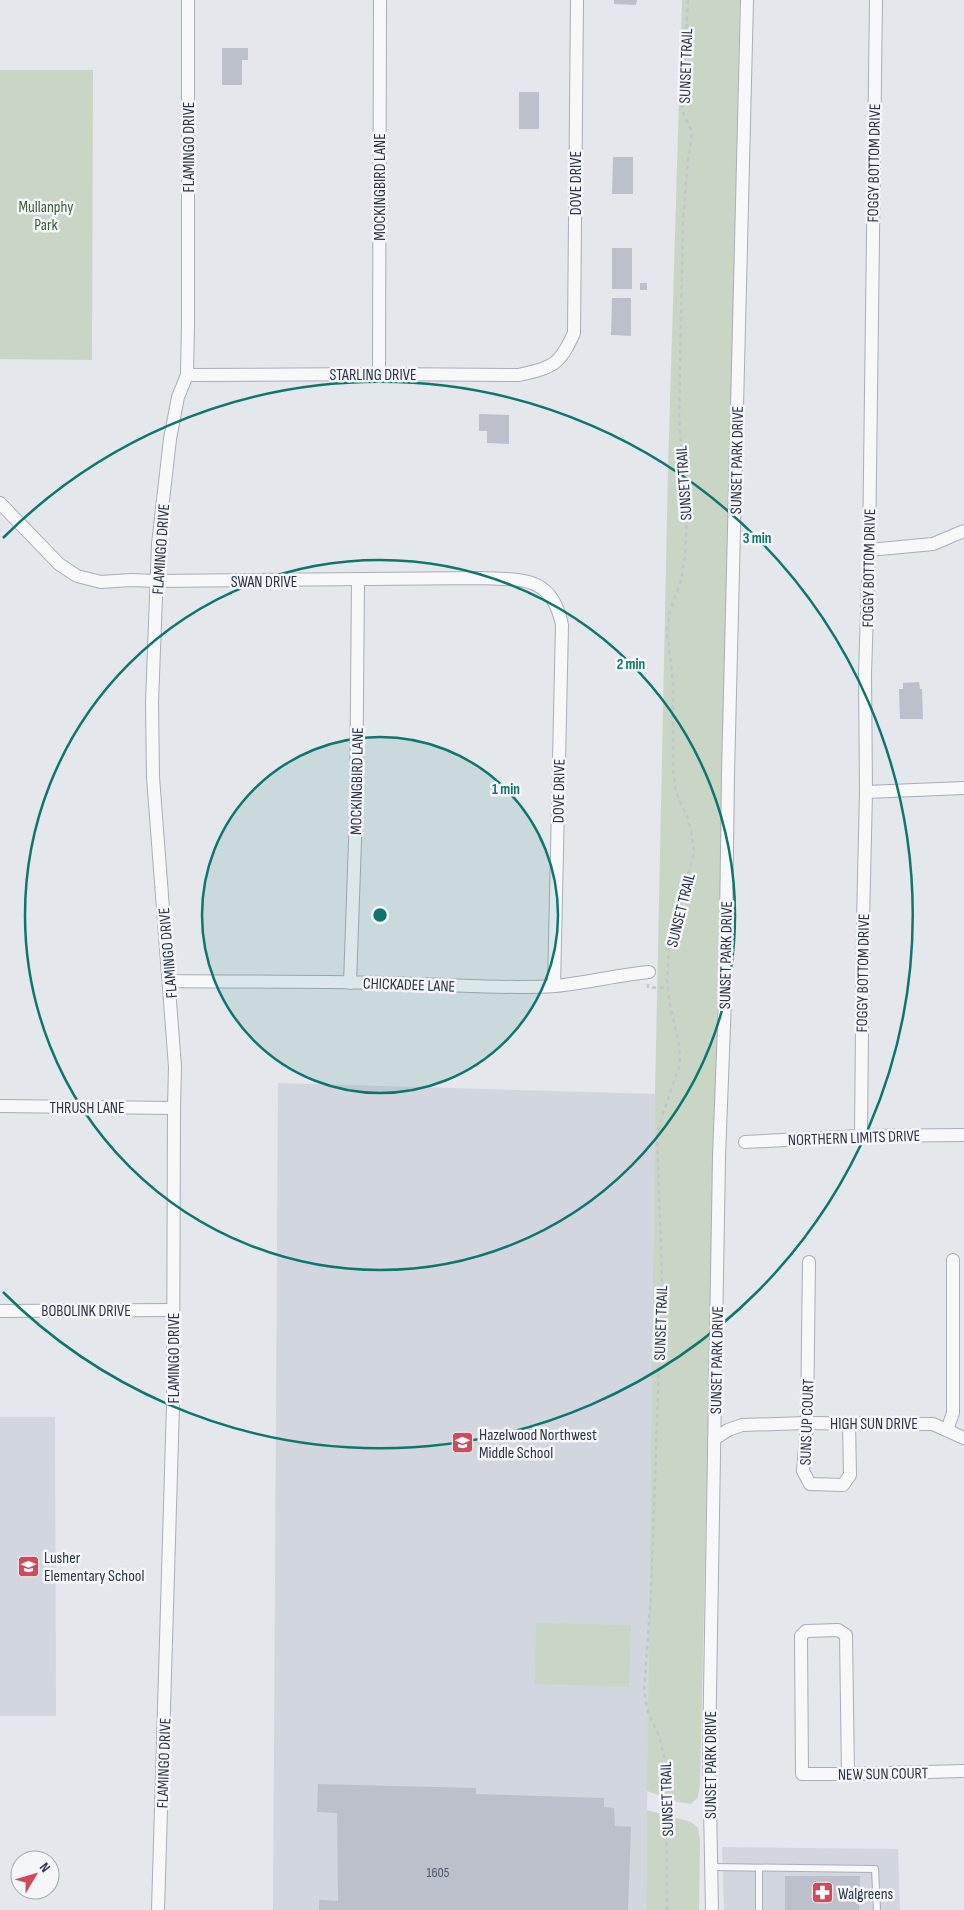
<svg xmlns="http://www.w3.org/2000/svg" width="964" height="1910" viewBox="0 0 964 1910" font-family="'Sofia Sans Condensed',sans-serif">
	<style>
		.built { fill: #d2d6de }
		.green { fill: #c9d6c5 }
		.building { fill: #bbc0ca }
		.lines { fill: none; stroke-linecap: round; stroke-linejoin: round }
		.service-casing { stroke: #a9aeb7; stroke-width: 8 }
		.minor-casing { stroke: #a9aeb7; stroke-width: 14 }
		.path { stroke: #c2c5cb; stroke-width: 2.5; stroke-dasharray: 4 4; stroke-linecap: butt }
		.service { stroke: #f7f8fa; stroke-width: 6 }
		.minor { stroke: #f7f8fa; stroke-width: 12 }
		.ring { fill: none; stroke: #0f766e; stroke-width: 2.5 }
		.labels { text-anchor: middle; stroke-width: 5; stroke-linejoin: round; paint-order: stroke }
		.number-label { font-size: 14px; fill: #4f5766 }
		.street-label { font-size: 16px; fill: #2b3445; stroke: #f4f6f9 }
		.park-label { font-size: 16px; fill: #3f6138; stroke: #f4f6f9 }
		.poi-label { font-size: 16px; fill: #2b3445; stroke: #f4f6f9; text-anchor: start }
		.centre { fill: #0f766e; stroke: #f4f6f9; stroke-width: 2.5 }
		.ring-label { font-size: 15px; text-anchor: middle; font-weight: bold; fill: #0f766e; stroke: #f4f6f9; stroke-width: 5; stroke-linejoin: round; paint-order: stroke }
	</style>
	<rect width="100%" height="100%" fill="#e4e7ec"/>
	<g class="built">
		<path d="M278 1083 655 1094 646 1910H273Z"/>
		<path d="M0 1417H55L56 1716H0Z"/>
		<path d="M722 1847 898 1849 900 1910H724Z"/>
	</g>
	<g class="green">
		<path d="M682 0H740L700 1784 698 1797 691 1804 678 1802 647 1791 655 1094 668 469Z"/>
		<path d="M0 70H93L92 360 0 359Z"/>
		<path d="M536 1623 631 1625 629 1687 535 1684Z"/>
		<path d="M647 1810 691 1822 698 1828 700 1840 699 1910H646Z"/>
	</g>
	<g class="building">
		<path d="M614 0H637L636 5 614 4Z"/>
		<path d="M222 48H248V60H242V85H222Z"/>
		<rect x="519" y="92" width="20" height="37"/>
		<path d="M613 157H633V194H612Z"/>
		<rect x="612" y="248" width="20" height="41"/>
		<rect x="640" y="283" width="7" height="7"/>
		<path d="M612 298H631V336L611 335Z"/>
		<path d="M479 414 509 415V444L487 443V431H479Z"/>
		<path d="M919 682 920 689H922L923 719H900L899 689H903V683Z"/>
		<path d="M318 1784 476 1788V1794L604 1798V1807L614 1808 615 1826 631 1827 628 1910H319V1900L338 1901 337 1813 317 1812Z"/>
		<path d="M785 1876H860L859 1910H785Z"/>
	</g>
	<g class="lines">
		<defs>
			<g id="service">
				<path d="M711 1867 875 1869 877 1910"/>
				<path d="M759 1910V1868"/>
			</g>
			<g id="minor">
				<path d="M379 374 380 0"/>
				<path d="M187 375 379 374 519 375C553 367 559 366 574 333L577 0"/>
				<path d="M0 503 59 564 77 576 101 582 131 580 157 581 480 578C522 580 552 575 562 625L554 986"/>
				<path d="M869 550 933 544 964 531"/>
				<path d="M866 792 964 788"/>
				<path d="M169 981C251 982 333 981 415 984 462 985 508 989 555 986 587 983 617 975 649 972"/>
				<path d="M350 983 356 813 358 580"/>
				<path d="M0 1106 174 1108"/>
				<path d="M861 1136 863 921 866 792 865 674 869 550 876 0"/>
				<path d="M745 1142 861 1136 964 1135"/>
				<path d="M809 1262 807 1423 803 1471 810 1484 843 1485 850 1475 849 1423"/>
				<path d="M0 1311 173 1310"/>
				<path d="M947 1430 953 1413V1260"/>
				<path d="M714 1439 728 1430 742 1425 807 1423 933 1424 964 1438"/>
				<path d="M848 1774 846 1635 838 1630 806 1631 801 1636 802 1774H848L964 1771"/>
				<path d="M158 1910 173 1405 174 1108 175 1067 153 777 152 702 158 544 170 439 178 397 187 375 188 324V0"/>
				<path d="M712 1910 709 1752 719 1157 725 999 728 774 747 0"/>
			</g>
		</defs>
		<use href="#service" class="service-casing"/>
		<use href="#minor" class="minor-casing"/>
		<g class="path">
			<path d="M648 984V988L668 987"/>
			<path d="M667 1910 666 1763 659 1736 648 1712 644 1691 651 1593 662 1278 657 1135 660 1122 680 1064 679 1044 669 1000 667 981 669 944 694 853 692 836 688 819 676 792 673 770V681L667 632 670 611 681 580 685 556 688 497 683 470 679 416 683 221 687 170 692 132 682 110V100L688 0"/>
		</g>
		<use href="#service" class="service"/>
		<use href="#minor" class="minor"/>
	</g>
	<circle cx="380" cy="915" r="178" fill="#0f766e" fill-opacity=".12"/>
	<g class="ring">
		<circle cx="380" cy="915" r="178"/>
		<circle cx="380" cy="915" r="355"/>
		<path d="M3 538A533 533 0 1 1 3 1292"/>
	</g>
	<defs>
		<symbol id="school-square" viewBox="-11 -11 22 22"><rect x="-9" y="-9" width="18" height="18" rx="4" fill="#d1495b" stroke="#f4f6f9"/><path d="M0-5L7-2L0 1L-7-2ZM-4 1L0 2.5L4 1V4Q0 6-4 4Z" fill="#fff"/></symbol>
		<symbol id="pharmacy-square" viewBox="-11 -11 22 22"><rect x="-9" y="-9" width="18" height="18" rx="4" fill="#d1495b" stroke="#f4f6f9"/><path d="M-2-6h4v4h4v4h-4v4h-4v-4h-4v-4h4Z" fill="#fff"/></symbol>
	</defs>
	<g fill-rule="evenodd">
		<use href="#school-square" x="450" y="1430" width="25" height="25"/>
		<use href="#school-square" x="16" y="1554" width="25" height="25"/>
		<use href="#pharmacy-square" x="810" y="1880" width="25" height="25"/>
	</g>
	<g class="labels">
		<g class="number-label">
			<text x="438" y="1877">1605</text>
		</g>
		<g class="street-label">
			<text transform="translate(685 66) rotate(-88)" y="6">SUNSET TRAIL</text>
			<text transform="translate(188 147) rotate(-90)" y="6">FLAMINGO DRIVE</text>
			<text transform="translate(873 163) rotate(-89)" y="6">FOGGY BOTTOM DRIVE</text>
			<text transform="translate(575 183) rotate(-90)" y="6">DOVE DRIVE</text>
			<text transform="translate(379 187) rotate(-90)" y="6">MOCKINGBIRD LANE</text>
			<text x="373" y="380">STARLING DRIVE</text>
			<text transform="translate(736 460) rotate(-89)" y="6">SUNSET PARK DRIVE</text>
			<text transform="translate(683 483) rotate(-94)" y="6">SUNSET TRAIL</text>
			<text transform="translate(160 549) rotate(-86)" y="6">FLAMINGO DRIVE</text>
			<text transform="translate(868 568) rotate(-89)" y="6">FOGGY BOTTOM DRIVE</text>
			<text x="264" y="587">SWAN DRIVE</text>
			<text transform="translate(356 781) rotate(-89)" y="6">MOCKINGBIRD LANE</text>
			<text transform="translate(558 791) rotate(-89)" y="6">DOVE DRIVE</text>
			<text transform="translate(680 910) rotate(-76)" y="6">SUNSET TRAIL</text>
			<text transform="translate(167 953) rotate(-95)" y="6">FLAMINGO DRIVE</text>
			<text transform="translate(725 955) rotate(-89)" y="6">SUNSET PARK DRIVE</text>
			<text transform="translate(862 973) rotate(-89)" y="6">FOGGY BOTTOM DRIVE</text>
			<text transform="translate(409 984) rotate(2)" y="6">CHICKADEE LANE</text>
			<text x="87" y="1113">THRUSH LANE</text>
			<text transform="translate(854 1137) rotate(-2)" y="6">NORTHERN LIMITS DRIVE</text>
			<text x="86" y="1316">BOBOLINK DRIVE</text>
			<text transform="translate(660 1323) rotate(-88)" y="6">SUNSET TRAIL</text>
			<text transform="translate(173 1358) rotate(-90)" y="6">FLAMINGO DRIVE</text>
			<text transform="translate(716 1360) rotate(-89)" y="6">SUNSET PARK DRIVE</text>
			<text transform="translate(806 1422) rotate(-88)" y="6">SUNS UP COURT</text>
			<text x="874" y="1429">HIGH SUN DRIVE</text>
			<text transform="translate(163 1763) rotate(-88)" y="6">FLAMINGO DRIVE</text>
			<text transform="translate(710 1765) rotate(-90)" y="6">SUNSET PARK DRIVE</text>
			<text transform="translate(883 1773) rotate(-1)" y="6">NEW SUN COURT</text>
			<text transform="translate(666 1799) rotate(-92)" y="6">SUNSET TRAIL</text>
		</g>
		<g class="park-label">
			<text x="46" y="212">Mullanphy<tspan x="46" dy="18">Park</tspan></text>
		</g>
		<g class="poi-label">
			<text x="479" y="1440">Hazelwood Northwest<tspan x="479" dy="18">Middle School</tspan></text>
			<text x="44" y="1563">Lusher<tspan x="44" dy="18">Elementary School</tspan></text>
			<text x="838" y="1899">Walgreens</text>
		</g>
	</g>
	<circle cx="380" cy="915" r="8" class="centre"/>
	<g class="ring-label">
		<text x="757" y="543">3 min</text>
		<text x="631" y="669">2 min</text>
		<text x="506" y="794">1 min</text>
	</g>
	<g transform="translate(35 1875) rotate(52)"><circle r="24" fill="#f4f6f9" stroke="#a4a8b1"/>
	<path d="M0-4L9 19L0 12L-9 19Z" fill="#d1495b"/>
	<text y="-8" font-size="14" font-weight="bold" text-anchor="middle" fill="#2b3445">N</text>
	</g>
</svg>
